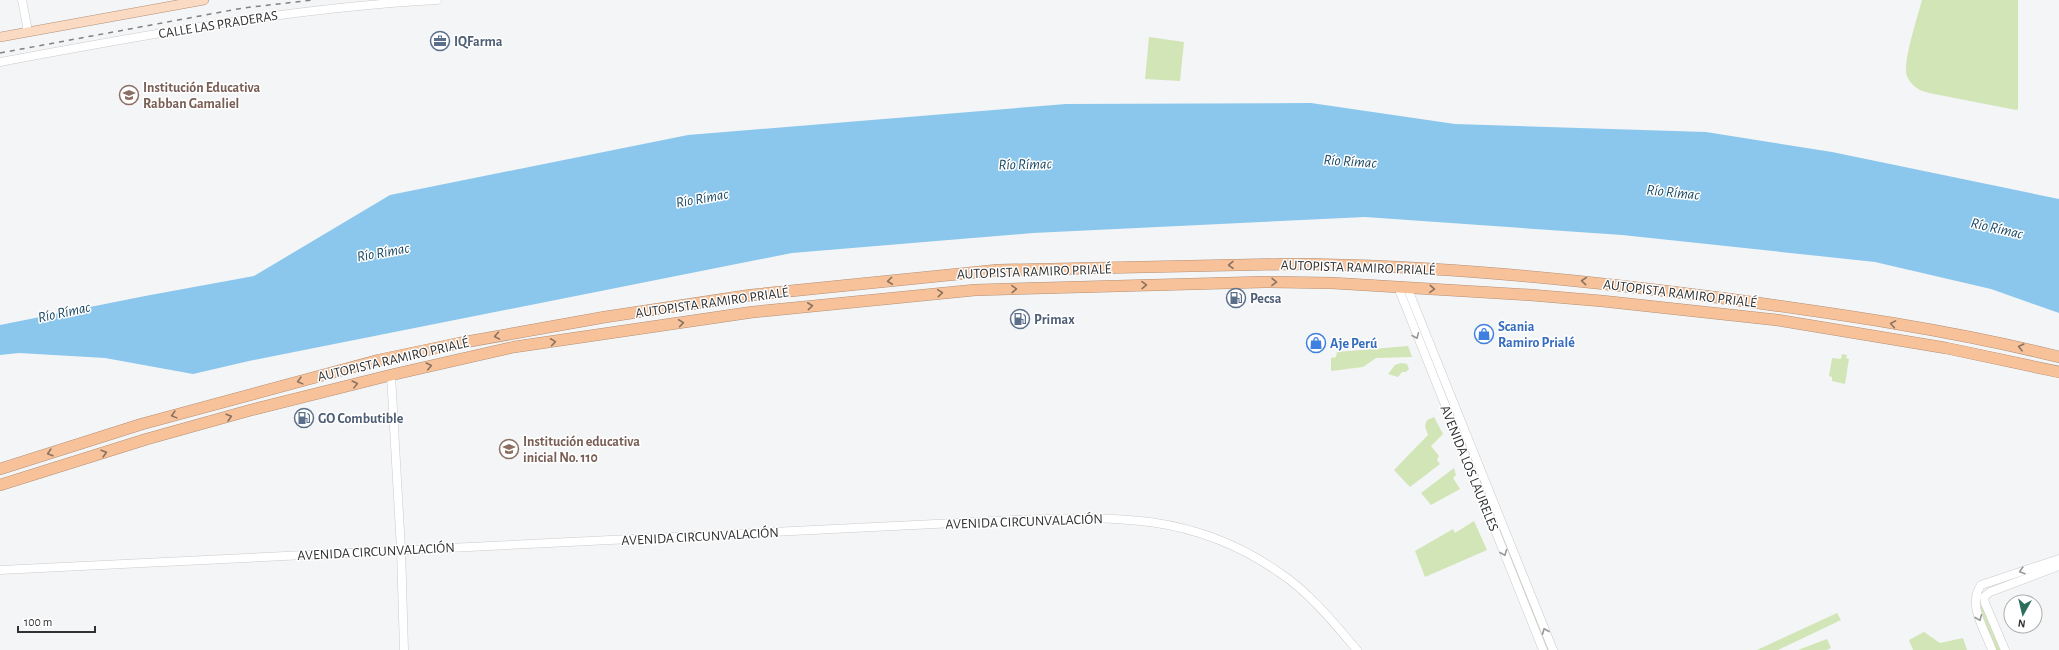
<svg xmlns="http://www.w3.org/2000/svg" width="2059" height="650" viewBox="0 0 2059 650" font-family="'Alegreya Sans',sans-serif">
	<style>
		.green { fill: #d2e5b6 }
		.water { fill: #8bc7ed }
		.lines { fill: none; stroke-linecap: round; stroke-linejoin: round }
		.secondary-casing { stroke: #cbcbcd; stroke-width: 9 }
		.primary-casing { stroke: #b28f75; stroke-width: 10 }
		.highway-casing { stroke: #b28f75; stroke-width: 12 }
		.secondary { stroke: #fff; stroke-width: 8 }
		.primary { stroke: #fadac2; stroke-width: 9 }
		.highway { stroke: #f7c299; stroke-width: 11 }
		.rail { stroke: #828284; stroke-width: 1.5; stroke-dasharray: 5 5; stroke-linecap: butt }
		.oneway { stroke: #8a7260 }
		.oneway2 { stroke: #989898 }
		.labels { text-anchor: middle; stroke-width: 3; stroke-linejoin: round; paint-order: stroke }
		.street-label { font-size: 14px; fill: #313132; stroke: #fff }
		.service-label { font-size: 14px; font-weight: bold; fill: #4e5e75; stroke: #fff; text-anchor: start }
		.education-label { font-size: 14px; font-weight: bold; fill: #785e54; stroke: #fff; text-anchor: start }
		.shop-label { font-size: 14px; font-weight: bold; fill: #366cbe; stroke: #fff; text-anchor: start }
		.water-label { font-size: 15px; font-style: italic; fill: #194862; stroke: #fff }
	</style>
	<rect width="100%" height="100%" fill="#f4f5f7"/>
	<g class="green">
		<path d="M1922 0H2018V109L2016 110 1929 93C1920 91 1911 86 1907 76 1902 63 1918 16 1922 0Z"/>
		<path d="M1149 37 1184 42 1180 81 1145 79Z"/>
		<path d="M1408 346 1412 357 1376 358 1363 367 1331 371V358L1336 357 1337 352Z"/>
		<path d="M1842 354 1847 355 1846 358 1849 359 1845 384 1832 381V377L1829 376 1832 358 1841 359Z"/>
		<path d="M1401 363 1407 364 1409 369 1406 372H1402L1398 377 1388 374 1395 365Z"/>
		<path d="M1451 412H1453L1549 650H1543Z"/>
		<path d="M1434 417 1443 434 1431 446 1439 456 1437 460 1440 464 1410 487 1394 470 1428 435 1425 426 1427 420Z"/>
		<path d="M1454 468 1456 475 1453 478 1460 489 1431 505 1421 493Z"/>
		<path d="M1474 521 1487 550 1425 577 1415 551 1453 529 1455 533Z"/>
		<path d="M1983 606 2001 650H1996L1979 607Z"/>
		<path d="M1837 613 1841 620 1778 650H1757Z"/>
		<path d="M1924 632 1940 643 1963 638 1967 650H1913L1909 640Z"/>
		<path d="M1827 639 1831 648 1827 650H1798Z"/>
	</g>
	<path class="water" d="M1311 103 1455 124 1706 132 1832 152 2059 199V313L1991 289 1875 262 1622 235 1365 217 1033 233 792 253 249 361 193 374 105 358 19 353 0 355V325L145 296 254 276 390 195 688 135 1066 104Z"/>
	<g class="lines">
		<defs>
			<g id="secondary">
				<path d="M22 0 27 26 26 32"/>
				<path d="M0 62C145 35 290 8 437 0"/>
				<path d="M1398 287 1543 650"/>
				<path d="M1407 287 1553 650"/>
				<path d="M391 375 401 549 404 650"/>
				<path d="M0 570 1016 520C1115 516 1195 513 1280 573 1310 593 1334 623 1357 650"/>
				<path d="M1992 650C1985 630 1967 605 1981 585L2059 559"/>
				<path d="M2005 650 1985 603 1984 597 1990 592 2059 566"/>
			</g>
			<path id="primary" d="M0 37 204 0"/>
			<g id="highway">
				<path d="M0 469 142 424 379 360 460 343 605 317 751 295 998 270 1290 264C1437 265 1584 280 1729 299 1839 314 1951 330 2059 357"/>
				<path d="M0 485 147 439 251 410 391 375 514 347 753 312 975 290 1265 282 1332 283 1531 295 1602 301 1777 320 1946 348 2059 372"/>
			</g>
		</defs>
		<use href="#secondary" class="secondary-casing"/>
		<use href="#primary" class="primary-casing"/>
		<use href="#highway" class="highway-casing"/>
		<use href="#secondary" class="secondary"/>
		<use href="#primary" class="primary"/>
		<use href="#highway" class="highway"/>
		<path class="rail" d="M0 53 243 8 313 0"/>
	</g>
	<defs><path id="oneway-chevron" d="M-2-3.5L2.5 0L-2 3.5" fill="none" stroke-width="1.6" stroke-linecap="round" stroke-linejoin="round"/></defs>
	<g class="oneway">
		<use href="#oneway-chevron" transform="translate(1231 265) rotate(179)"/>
		<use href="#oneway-chevron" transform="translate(890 281) rotate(174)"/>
		<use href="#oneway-chevron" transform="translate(1584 281) rotate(-175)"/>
		<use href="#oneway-chevron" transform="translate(1274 282) rotate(1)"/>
		<use href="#oneway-chevron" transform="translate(1144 285) rotate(-1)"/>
		<use href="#oneway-chevron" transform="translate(1014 289) rotate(-2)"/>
		<use href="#oneway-chevron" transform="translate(1432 289) rotate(4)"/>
		<use href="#oneway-chevron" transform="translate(940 293) rotate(-5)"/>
		<use href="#oneway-chevron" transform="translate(810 306) rotate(-6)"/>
		<use href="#oneway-chevron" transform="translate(681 323) rotate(-8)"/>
		<use href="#oneway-chevron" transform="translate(1893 324) rotate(-170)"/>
		<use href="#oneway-chevron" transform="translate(497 336) rotate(170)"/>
		<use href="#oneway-chevron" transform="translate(553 342) rotate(-8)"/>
		<use href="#oneway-chevron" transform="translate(2021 347) rotate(-166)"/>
		<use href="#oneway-chevron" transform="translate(429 366) rotate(-13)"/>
		<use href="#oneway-chevron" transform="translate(300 381) rotate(165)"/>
		<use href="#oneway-chevron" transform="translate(355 384) rotate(-14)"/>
		<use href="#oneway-chevron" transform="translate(174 415) rotate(165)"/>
		<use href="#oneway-chevron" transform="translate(229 417) rotate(-16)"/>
		<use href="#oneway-chevron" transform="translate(50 453) rotate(163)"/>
		<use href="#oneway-chevron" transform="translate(104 453) rotate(-17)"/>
	</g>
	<g class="oneway2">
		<use href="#oneway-chevron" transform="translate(1416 336) rotate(67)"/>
		<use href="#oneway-chevron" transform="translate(1504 553) rotate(68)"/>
		<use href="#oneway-chevron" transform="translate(2022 571) rotate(163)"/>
		<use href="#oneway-chevron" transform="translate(1979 618) rotate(68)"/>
		<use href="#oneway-chevron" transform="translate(1545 631) rotate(-112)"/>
	</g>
	<defs>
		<symbol id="office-ring" viewBox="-11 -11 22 22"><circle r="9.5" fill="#fff" stroke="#5c6f8a" stroke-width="1.5"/><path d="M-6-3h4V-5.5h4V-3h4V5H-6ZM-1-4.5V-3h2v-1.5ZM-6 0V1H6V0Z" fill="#5c6f8a"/></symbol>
		<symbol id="school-ring" viewBox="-11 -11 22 22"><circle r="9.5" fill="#fff" stroke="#8d6e63" stroke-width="1.5"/><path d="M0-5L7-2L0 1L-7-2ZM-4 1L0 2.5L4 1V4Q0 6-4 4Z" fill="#8d6e63"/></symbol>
		<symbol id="fuel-ring" viewBox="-11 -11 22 22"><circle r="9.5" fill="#fff" stroke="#5c6f8a" stroke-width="1.5"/><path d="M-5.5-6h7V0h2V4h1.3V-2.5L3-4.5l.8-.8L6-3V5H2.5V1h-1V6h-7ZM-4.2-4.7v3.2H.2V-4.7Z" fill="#5c6f8a"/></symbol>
		<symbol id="shop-ring" viewBox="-11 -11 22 22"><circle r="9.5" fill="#fff" stroke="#3f7fe0" stroke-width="1.5"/><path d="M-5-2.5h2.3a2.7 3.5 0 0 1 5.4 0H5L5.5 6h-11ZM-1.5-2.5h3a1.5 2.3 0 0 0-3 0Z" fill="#3f7fe0"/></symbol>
	</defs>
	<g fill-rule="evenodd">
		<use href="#office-ring" x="429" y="30" width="22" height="22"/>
		<use href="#school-ring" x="118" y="84" width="22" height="22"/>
		<use href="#fuel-ring" x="1225" y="287" width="22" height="22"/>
		<use href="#fuel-ring" x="1009" y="308" width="22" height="22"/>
		<use href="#shop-ring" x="1473" y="323" width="22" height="22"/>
		<use href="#shop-ring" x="1305" y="332" width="22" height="22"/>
		<use href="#fuel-ring" x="293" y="407" width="22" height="22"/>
		<use href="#school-ring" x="498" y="438" width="22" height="22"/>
	</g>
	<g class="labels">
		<g class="street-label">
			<text transform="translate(218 24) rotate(-9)" y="5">CALLE LAS PRADERAS</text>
			<text transform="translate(1358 267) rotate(2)" y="5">AUTOPISTA RAMIRO PRIALÉ</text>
			<text transform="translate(1034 271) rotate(-2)" y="5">AUTOPISTA RAMIRO PRIALÉ</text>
			<text transform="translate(1680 293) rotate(7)" y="5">AUTOPISTA RAMIRO PRIALÉ</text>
			<text transform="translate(712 302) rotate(-8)" y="5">AUTOPISTA RAMIRO PRIALÉ</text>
			<text transform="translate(393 359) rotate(-13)" y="5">AUTOPISTA RAMIRO PRIALÉ</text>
			<text transform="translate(1470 468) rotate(68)" y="5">AVENIDA LOS LAURELES</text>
			<text transform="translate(1024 521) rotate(-2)" y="5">AVENIDA CIRCUNVALACIÓN</text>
			<text transform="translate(700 536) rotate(-3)" y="5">AVENIDA CIRCUNVALACIÓN</text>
			<text transform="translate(376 551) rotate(-3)" y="5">AVENIDA CIRCUNVALACIÓN</text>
		</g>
		<g class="service-label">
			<text x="454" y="46">IQFarma</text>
			<text x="1250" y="303">Pecsa</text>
			<text x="1034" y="324">Primax</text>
			<text x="318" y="423">GO Combutible</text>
		</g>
		<g class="education-label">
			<text x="143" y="92">Institución Educativa<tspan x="143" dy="16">Rabban Gamaliel</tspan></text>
			<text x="523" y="446">Institución educativa<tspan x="523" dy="16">inicial No. 110</tspan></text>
		</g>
		<g class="shop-label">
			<text x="1498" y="331">Scania<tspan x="1498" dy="16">Ramiro Prialé</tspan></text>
			<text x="1330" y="348">Aje Perú</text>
		</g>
		<g class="water-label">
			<text transform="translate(1350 161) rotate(4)" y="5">Río Rímac</text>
			<text transform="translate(1025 164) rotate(-1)" y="5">Río Rímac</text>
			<text transform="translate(1673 192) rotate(6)" y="5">Río Rímac</text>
			<text transform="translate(702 198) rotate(-10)" y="5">Río Rímac</text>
			<text transform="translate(1997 228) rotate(13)" y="5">Río Rímac</text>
			<text transform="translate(383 252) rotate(-10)" y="5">Río Rímac</text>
			<text transform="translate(64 312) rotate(-12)" y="5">Río Rímac</text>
		</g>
	</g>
	<g transform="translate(2023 614) rotate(188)"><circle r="19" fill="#ffffff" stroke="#adadad"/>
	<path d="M0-3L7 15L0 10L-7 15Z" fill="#2c6d5c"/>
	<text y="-6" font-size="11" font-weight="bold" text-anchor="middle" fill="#313132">N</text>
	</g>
	<path d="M18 626v6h77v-6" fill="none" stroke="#313132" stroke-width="2"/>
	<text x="24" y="626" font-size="12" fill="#313132" stroke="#ffffff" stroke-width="3" paint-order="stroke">100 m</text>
</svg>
